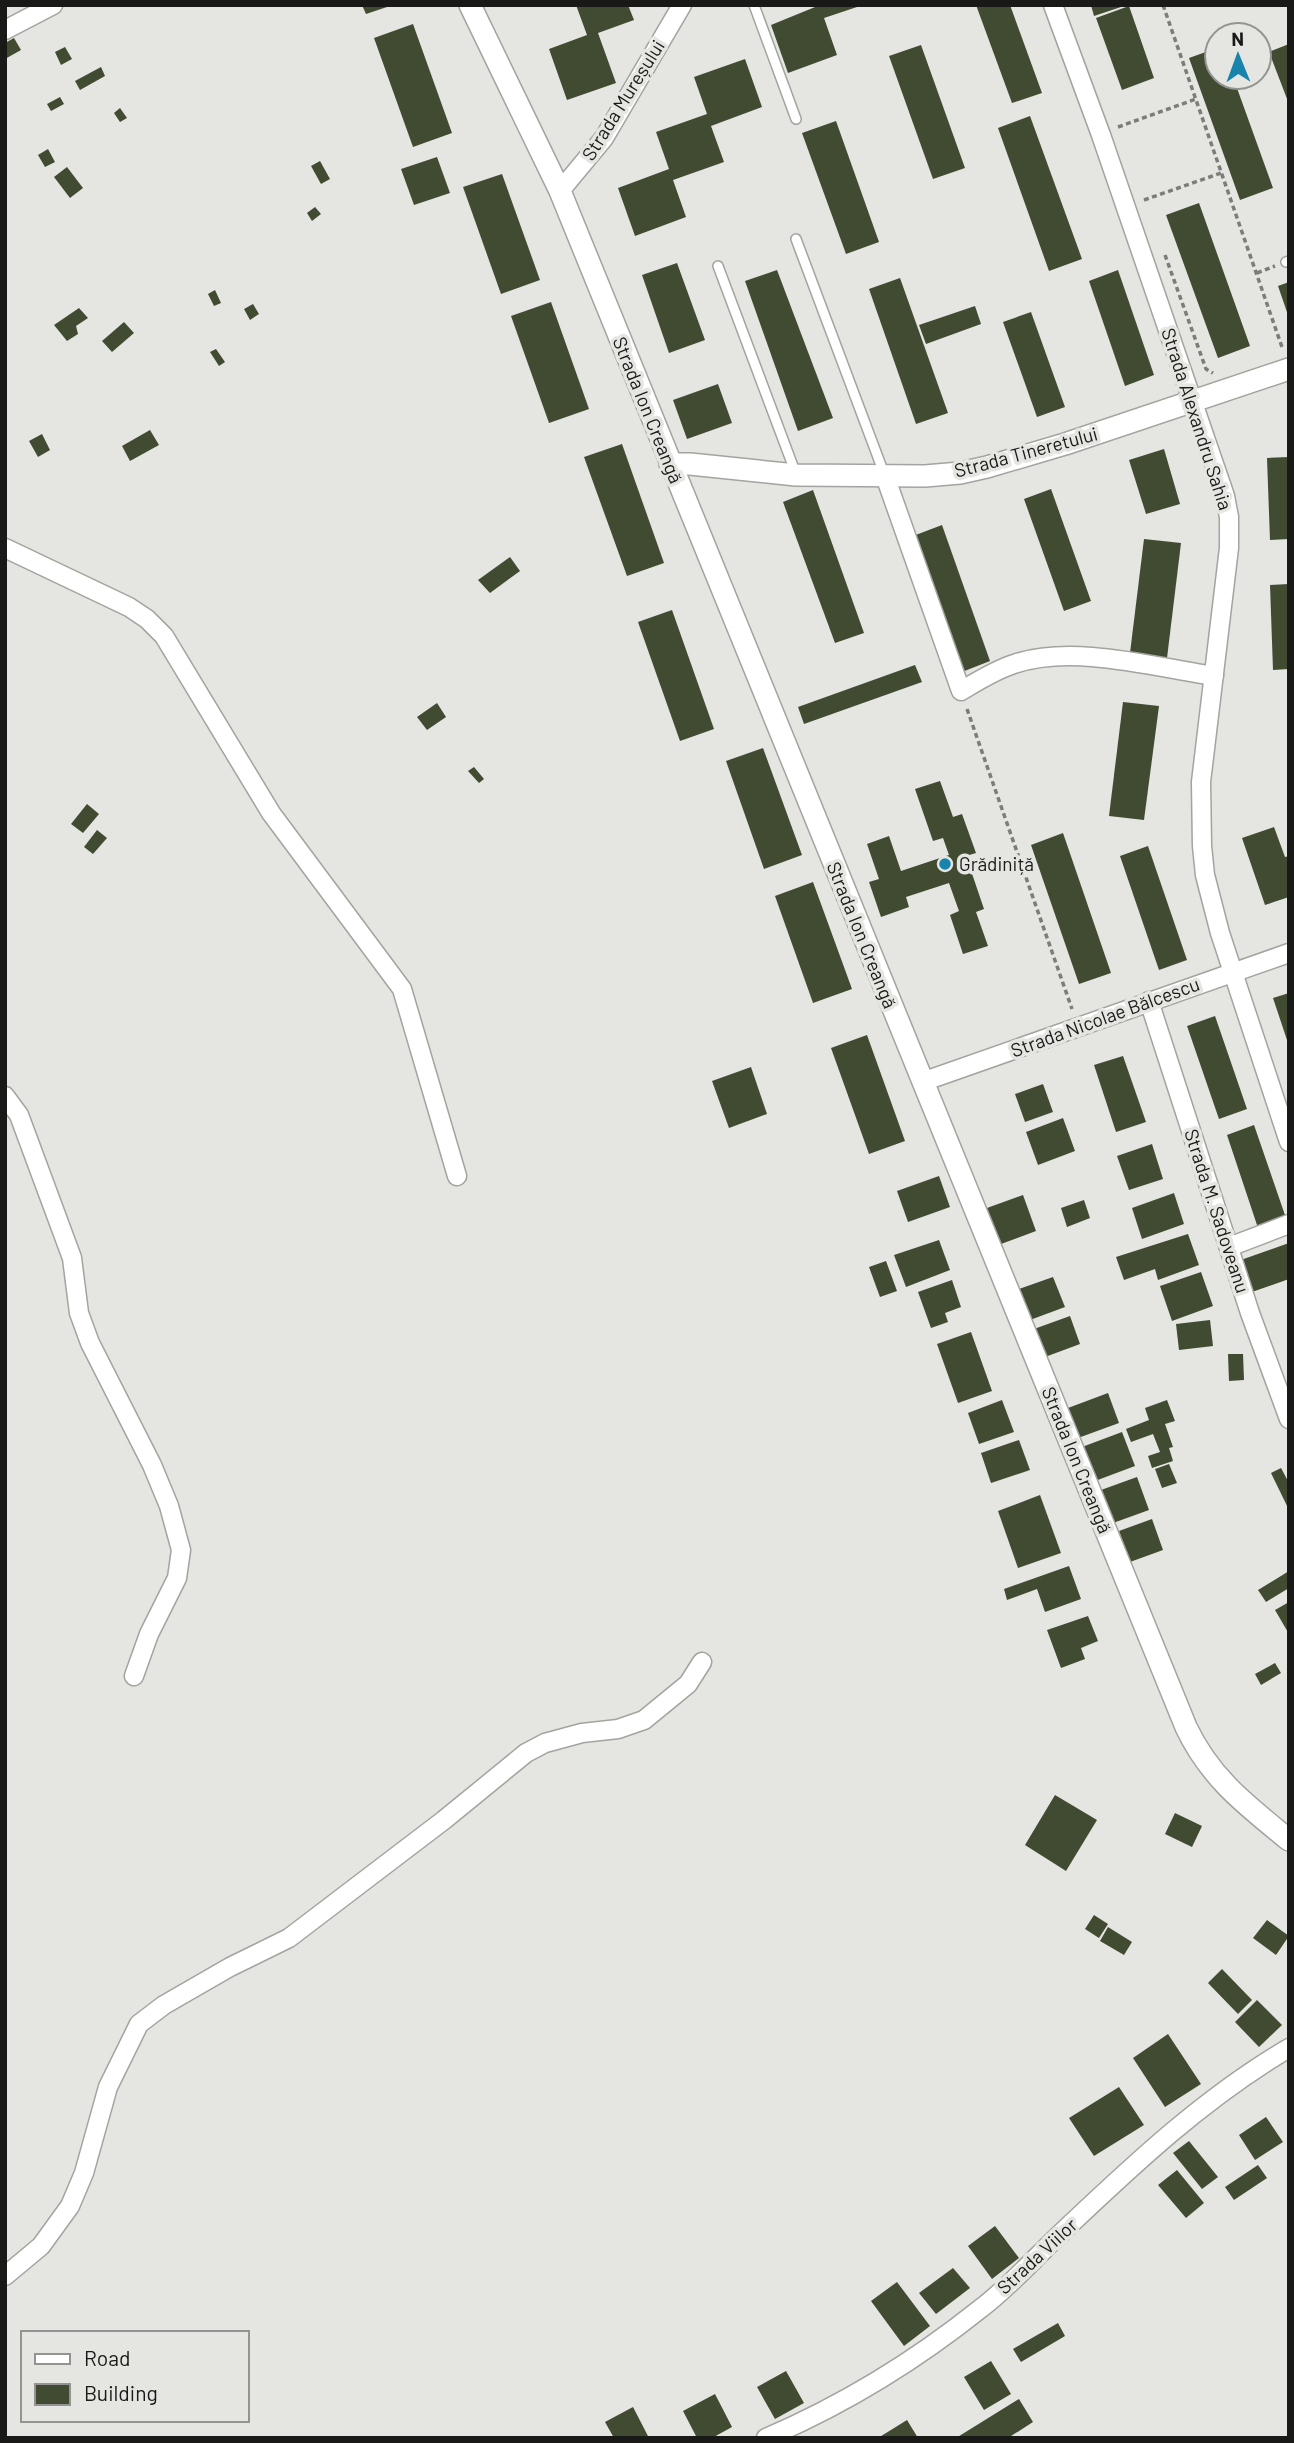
<svg xmlns="http://www.w3.org/2000/svg" width="1294" height="2443" viewBox="0 0 1294 2443" font-family="Barlow,sans-serif">
	<style>
		.building { fill: #404b32 }
		.lines { fill: none; stroke-linecap: round; stroke-linejoin: round }
		.service-casing { stroke: #a3a39f; stroke-width: 12 }
		.minor-casing { stroke: #a3a39f; stroke-width: 21 }
		.tertiary-casing { stroke: #a3a39f; stroke-width: 24 }
		.path { stroke: #7c7c79; stroke-width: 3.5; stroke-dasharray: 5 3.5; stroke-linecap: butt }
		.service { stroke: #fff; stroke-width: 9 }
		.minor { stroke: #fff; stroke-width: 18 }
		.tertiary { stroke: #fff; stroke-width: 21 }
		.poi-dot { fill: #1884ac; stroke: #e5e5e1; stroke-width: 2.5 }
		.labels { text-anchor: middle; stroke-width: 7; stroke-linejoin: round; paint-order: stroke }
		.street-label { font-size: 19px; fill: #191918; stroke: #e5e5e1 }
		.poi-label { font-size: 19px; fill: #191918; stroke: #e5e5e1; text-anchor: start }
	</style>
	<rect width="100%" height="100%" fill="#e5e5e1"/>
	<g class="building">
		<path d="M362 5H390V6L366 14Z"/>
		<path d="M576 5H628L634 20 598 33 616 83 567 100 549 49 587 35Z"/>
		<path d="M820 5 860 6 824 18 837 55 788 73 771 25Z"/>
		<path d="M976 5H1010L1042 93 1012 103Z"/>
		<path d="M1091 5H1123L1124 6 1094 16Z"/>
		<path d="M1129 6 1154 78 1122 90 1096 18Z"/>
		<path d="M413 24 452 133 413 147 374 38Z"/>
		<path d="M14 38 21 50 5 59V43Z"/>
		<path d="M1289 44V104L1269 52Z"/>
		<path d="M921 45 965 168 933 179 889 56Z"/>
		<path d="M65 47 72 59 61 65 55 52Z"/>
		<path d="M1217 48V77H1233L1273 188 1240 200 1189 58Z"/>
		<path d="M745 59 762 107 711 126 724 162 673 180 686 217 635 236 618 188 669 169 656 132 707 114 694 77Z"/>
		<path d="M101 67 105 76 80 90 75 81Z"/>
		<path d="M60 97 64 104 51 111 47 104Z"/>
		<path d="M120 108 127 118 120 122 114 113Z"/>
		<path d="M1030 116 1082 259 1049 271 998 128Z"/>
		<path d="M836 121 879 242 846 254 802 133Z"/>
		<path d="M48 149 55 162 45 167 38 155Z"/>
		<path d="M437 157 450 193 414 205 401 169Z"/>
		<path d="M320 161 330 179 321 184 311 166Z"/>
		<path d="M67 167 83 188 70 198 54 177Z"/>
		<path d="M502 174 540 280 501 294 463 187Z"/>
		<path d="M1199 203 1250 346 1218 358 1166 215Z"/>
		<path d="M315 207 321 214 312 221 307 213Z"/>
		<path d="M677 263 705 340 669 353 642 275Z"/>
		<path d="M777 270 833 418 798 431 745 281Z"/>
		<path d="M1118 270 1154 375 1125 386 1089 281Z"/>
		<path d="M900 278 948 413 916 424 869 289Z"/>
		<path d="M1289 282V315H1288L1278 286Z"/>
		<path d="M215 290 221 303 214 306 208 294Z"/>
		<path d="M551 302 589 409 549 423 511 316Z"/>
		<path d="M253 304 259 314 250 320 244 309Z"/>
		<path d="M975 306 981 324 926 344 919 325Z"/>
		<path d="M79 308 88 318 76 326 78 334 67 341 54 325Z"/>
		<path d="M1031 312 1065 407 1037 417 1003 322Z"/>
		<path d="M124 322 134 333 112 352 102 341Z"/>
		<path d="M216 349 225 362 219 366 210 352Z"/>
		<path d="M718 384 732 423 687 439 673 400Z"/>
		<path d="M150 430 159 445 130 461 122 446Z"/>
		<path d="M42 434 50 450 38 457 29 441Z"/>
		<path d="M622 444 664 563 627 576 584 457Z"/>
		<path d="M1164 449 1180 504 1146 514 1129 460Z"/>
		<path d="M1289 457V539L1270 540 1267 458Z"/>
		<path d="M1051 489 1091 601 1064 611 1024 499Z"/>
		<path d="M813 490 864 633 835 643 783 502Z"/>
		<path d="M942 525 990 661 962 672 913 536Z"/>
		<path d="M1144 539 1181 543 1167 658 1130 653Z"/>
		<path d="M510 557 520 571 490 593 478 580Z"/>
		<path d="M1289 584V669L1273 670 1270 585Z"/>
		<path d="M672 610 714 729 680 741 638 622Z"/>
		<path d="M915 665 922 682 804 724 798 707Z"/>
		<path d="M1123 702 1159 706 1144 820 1109 816Z"/>
		<path d="M437 703 446 717 427 730 417 717Z"/>
		<path d="M763 748 802 855 764 869 726 761Z"/>
		<path d="M474 767 484 779 479 783 468 771Z"/>
		<path d="M940 781 953 817 962 814 976 853 966 856 984 909 976 912 988 946 963 954 950 915 959 911 949 883 906 897 909 907 881 917 869 882 879 879 867 844 889 836 901 871 949 855 943 838 933 841 915 789Z"/>
		<path d="M87 804 99 814 83 833 71 824Z"/>
		<path d="M1274 827 1285 857 1289 856V897L1265 905 1242 838Z"/>
		<path d="M97 830 107 838 93 854 84 847Z"/>
		<path d="M1063 833 1111 973 1079 984 1031 845Z"/>
		<path d="M1148 846 1187 960 1159 970 1120 856Z"/>
		<path d="M813 882 852 989 813 1003 775 896Z"/>
		<path d="M1289 993V1043H1288L1273 998Z"/>
		<path d="M1215 1016 1247 1109 1219 1119 1187 1026Z"/>
		<path d="M867 1035 905 1141 869 1154 831 1048Z"/>
		<path d="M1123 1056 1146 1122 1116 1132 1094 1065Z"/>
		<path d="M751 1067 767 1114 729 1128 712 1081Z"/>
		<path d="M1043 1084 1053 1112 1025 1122 1015 1094Z"/>
		<path d="M1063 1118 1075 1151 1038 1165 1026 1132Z"/>
		<path d="M1254 1125 1286 1218 1258 1228 1227 1135Z"/>
		<path d="M1152 1144 1163 1179 1129 1190 1117 1156Z"/>
		<path d="M939 1176 950 1207 908 1222 897 1191Z"/>
		<path d="M1174 1193 1184 1224 1142 1239 1132 1208Z"/>
		<path d="M1023 1195 1036 1231 1001 1244 987 1208Z"/>
		<path d="M1084 1200 1090 1218 1067 1227 1061 1208Z"/>
		<path d="M1188 1234 1199 1265 1158 1280 1155 1269 1124 1280 1116 1257Z"/>
		<path d="M939 1240 950 1270 906 1287 894 1255Z"/>
		<path d="M1289 1243V1279L1249 1293 1238 1261Z"/>
		<path d="M886 1261 897 1291 880 1297 869 1267Z"/>
		<path d="M1201 1272 1213 1306 1172 1321 1160 1286Z"/>
		<path d="M1053 1277 1065 1307 1030 1320 1019 1289Z"/>
		<path d="M952 1280 961 1307 945 1313 948 1322 931 1328 918 1292Z"/>
		<path d="M1070 1316 1080 1344 1045 1357 1034 1329Z"/>
		<path d="M1210 1320 1213 1346 1179 1350 1176 1324Z"/>
		<path d="M971 1332 992 1391 958 1403 937 1344Z"/>
		<path d="M1228 1354H1243L1244 1380 1229 1381Z"/>
		<path d="M1108 1393 1119 1423 1078 1438 1068 1408Z"/>
		<path d="M1002 1400 1014 1432 979 1444 968 1413Z"/>
		<path d="M1167 1400 1175 1421 1165 1424 1173 1447 1169 1448 1173 1461 1152 1468 1148 1456 1160 1452 1153 1434 1131 1442 1126 1429 1149 1420 1145 1408Z"/>
		<path d="M1122 1432 1135 1466 1095 1481 1082 1447Z"/>
		<path d="M1019 1440 1030 1470 991 1483 981 1453Z"/>
		<path d="M1169 1464 1177 1483 1162 1488 1155 1469Z"/>
		<path d="M1281 1468 1289 1483V1510L1271 1473Z"/>
		<path d="M1137 1477 1149 1510 1113 1523 1101 1490Z"/>
		<path d="M1040 1495 1061 1553 1018 1568 998 1511Z"/>
		<path d="M1152 1519 1163 1550 1130 1562 1119 1531Z"/>
		<path d="M1069 1566 1081 1599 1045 1612 1037 1589 1007 1600 1004 1589Z"/>
		<path d="M1289 1571V1588L1266 1602 1258 1590Z"/>
		<path d="M1289 1602V1634L1275 1610Z"/>
		<path d="M1088 1616 1098 1641 1081 1648 1085 1659 1061 1668 1047 1630Z"/>
		<path d="M1275 1663 1281 1673 1261 1685 1255 1674Z"/>
		<path d="M1055 1795 1097 1820 1066 1871 1025 1845Z"/>
		<path d="M1175 1813 1202 1826 1192 1847 1165 1834Z"/>
		<path d="M1094 1915 1108 1924 1099 1938 1085 1929Z"/>
		<path d="M1267 1920 1289 1936 1276 1955 1253 1938Z"/>
		<path d="M1108 1927 1132 1942 1124 1955 1100 1941Z"/>
		<path d="M1222 1969 1252 2000 1238 2014 1208 1983Z"/>
		<path d="M1257 2000 1282 2025 1259 2047 1235 2022Z"/>
		<path d="M1168 2034 1201 2084 1165 2107 1133 2058Z"/>
		<path d="M1119 2087 1144 2125 1094 2156 1069 2118Z"/>
		<path d="M1266 2117 1283 2142 1255 2160 1239 2135Z"/>
		<path d="M1189 2141 1218 2177 1202 2189 1173 2153Z"/>
		<path d="M1258 2165 1267 2178 1234 2200 1225 2187Z"/>
		<path d="M1177 2170 1204 2203 1186 2218 1158 2185Z"/>
		<path d="M995 2226 1019 2258 992 2279 968 2246Z"/>
		<path d="M953 2268 970 2288 936 2314 919 2293Z"/>
		<path d="M897 2282 930 2326 904 2346 871 2301Z"/>
		<path d="M1058 2323 1065 2336 1021 2362 1013 2349Z"/>
		<path d="M991 2361 1011 2394 984 2410 964 2377Z"/>
		<path d="M786 2371 804 2403 775 2419 757 2387Z"/>
		<path d="M715 2394 732 2427 712 2438H697L683 2411Z"/>
		<path d="M1019 2399 1033 2422 1008 2438H956Z"/>
		<path d="M633 2407 649 2438H614L605 2422Z"/>
		<path d="M907 2420 918 2438H878Z"/>
	</g>
	<g class="lines">
		<defs>
			<g id="service">
				<path d="M754 5 796 119"/>
				<path d="M796 239 885 476"/>
				<path d="M1286 262 1289 261"/>
				<path d="M718 266 796 474"/>
			</g>
			<g id="minor">
				<path d="M1053 5 1101 135 1225 496 1229 517V548L1201 782 1202 846 1205 875 1220 933 1289 1142"/>
				<path d="M5 30 53 5"/>
				<path d="M560 191 604 138 682 5"/>
				<path d="M885 476 961 691C978 681 995 670 1014 664 1073 644 1154 667 1214 676"/>
				<path d="M5 548 129 607 147 619 164 636 271 813 402 989 457 1176"/>
				<path d="M1149 1001 1250 1313 1289 1419"/>
				<path d="M922 1082 1289 953"/>
				<path d="M5 1096 19 1115 72 1258 79 1313 90 1343 152 1465 169 1506 181 1550 177 1578 149 1634 134 1676"/>
				<path d="M1229 1247 1289 1224"/>
				<path d="M5 2276 41 2246 70 2206 84 2173 108 2087 139 2024 164 2005 230 1967 289 1938 444 1820 526 1753 545 1743 582 1733 618 1729 644 1720 688 1684 702 1662"/>
				<path d="M766 2438C843 2405 915 2361 980 2309 1008 2288 1033 2260 1058 2236 1130 2168 1202 2099 1289 2048"/>
			</g>
			<g id="tertiary">
				<path d="M470 5 560 191 1186 1727C1210 1778 1246 1805 1289 1840"/>
				<path d="M670 464H690L796 475 925 476 960 473 987 467 1065 444 1289 369"/>
			</g>
		</defs>
		<use href="#service" class="service-casing"/>
		<use href="#minor" class="minor-casing"/>
		<use href="#tertiary" class="tertiary-casing"/>
		<g class="path">
			<path d="M1163 5 1283 350"/>
			<path d="M1118 127 1196 99"/>
			<path d="M1144 200 1221 173"/>
			<path d="M1165 255 1206 369 1213 373"/>
			<path d="M1257 273 1275 266"/>
			<path d="M967 709 1072 1009"/>
		</g>
		<use href="#service" class="service"/>
		<use href="#minor" class="minor"/>
		<use href="#tertiary" class="tertiary"/>
	</g>
	<circle class="poi-dot" cx="945" cy="864" r="7"/>
	<g class="labels">
		<g class="street-label">
			<text transform="translate(623 100) rotate(-58)" y="7">Strada Mureșului</text>
			<text transform="translate(648 410) rotate(68)" y="7">Strada Ion Creangă</text>
			<text transform="translate(1197 419) rotate(72)" y="7">Strada Alexandru Sahia</text>
			<text transform="translate(1026 452) rotate(-15)" y="7">Strada Tineretului</text>
			<text transform="translate(862 935) rotate(68)" y="7">Strada Ion Creangă</text>
			<text transform="translate(1105 1017) rotate(-20)" y="7">Strada Nicolae Bălcescu</text>
			<text transform="translate(1217 1211) rotate(72)" y="7">Strada M. Sadoveanu</text>
			<text transform="translate(1077 1460) rotate(68)" y="7">Strada Ion Creangă</text>
			<text transform="translate(1037 2256) rotate(-43)" y="7">Strada Viilor</text>
		</g>
		<g class="poi-label">
			<text x="959" y="871">Grădiniță</text>
		</g>
	</g>
	<rect width="1294" height="2443" fill="none" stroke="#191918" stroke-width="14"/>
	<rect x="21" y="2331" width="228" height="91" fill="#e5e5e1" stroke="#939391" stroke-width="2"/>
	<rect x="35" y="2354" width="35" height="10" fill="#ffffff" stroke="#939391" stroke-width="2"/>
	<text x="84" y="2366" font-size="21" fill="#191918">Road</text>
	<rect x="35" y="2384" width="35" height="21" fill="#404b32" stroke="#939391" stroke-width="2"/>
	<text x="84" y="2401" font-size="21" fill="#191918">Building</text>
	<g transform="translate(1238 56) rotate(359)"><circle r="33" fill="#e5e5e1" stroke="#939391" stroke-width="2"/>
	<path d="M0-5L12 26L0 18L-12 26Z" fill="#1884ac"/>
	<text y="-10" font-size="19" font-weight="bold" text-anchor="middle" fill="#191918">N</text>
	</g>
</svg>
